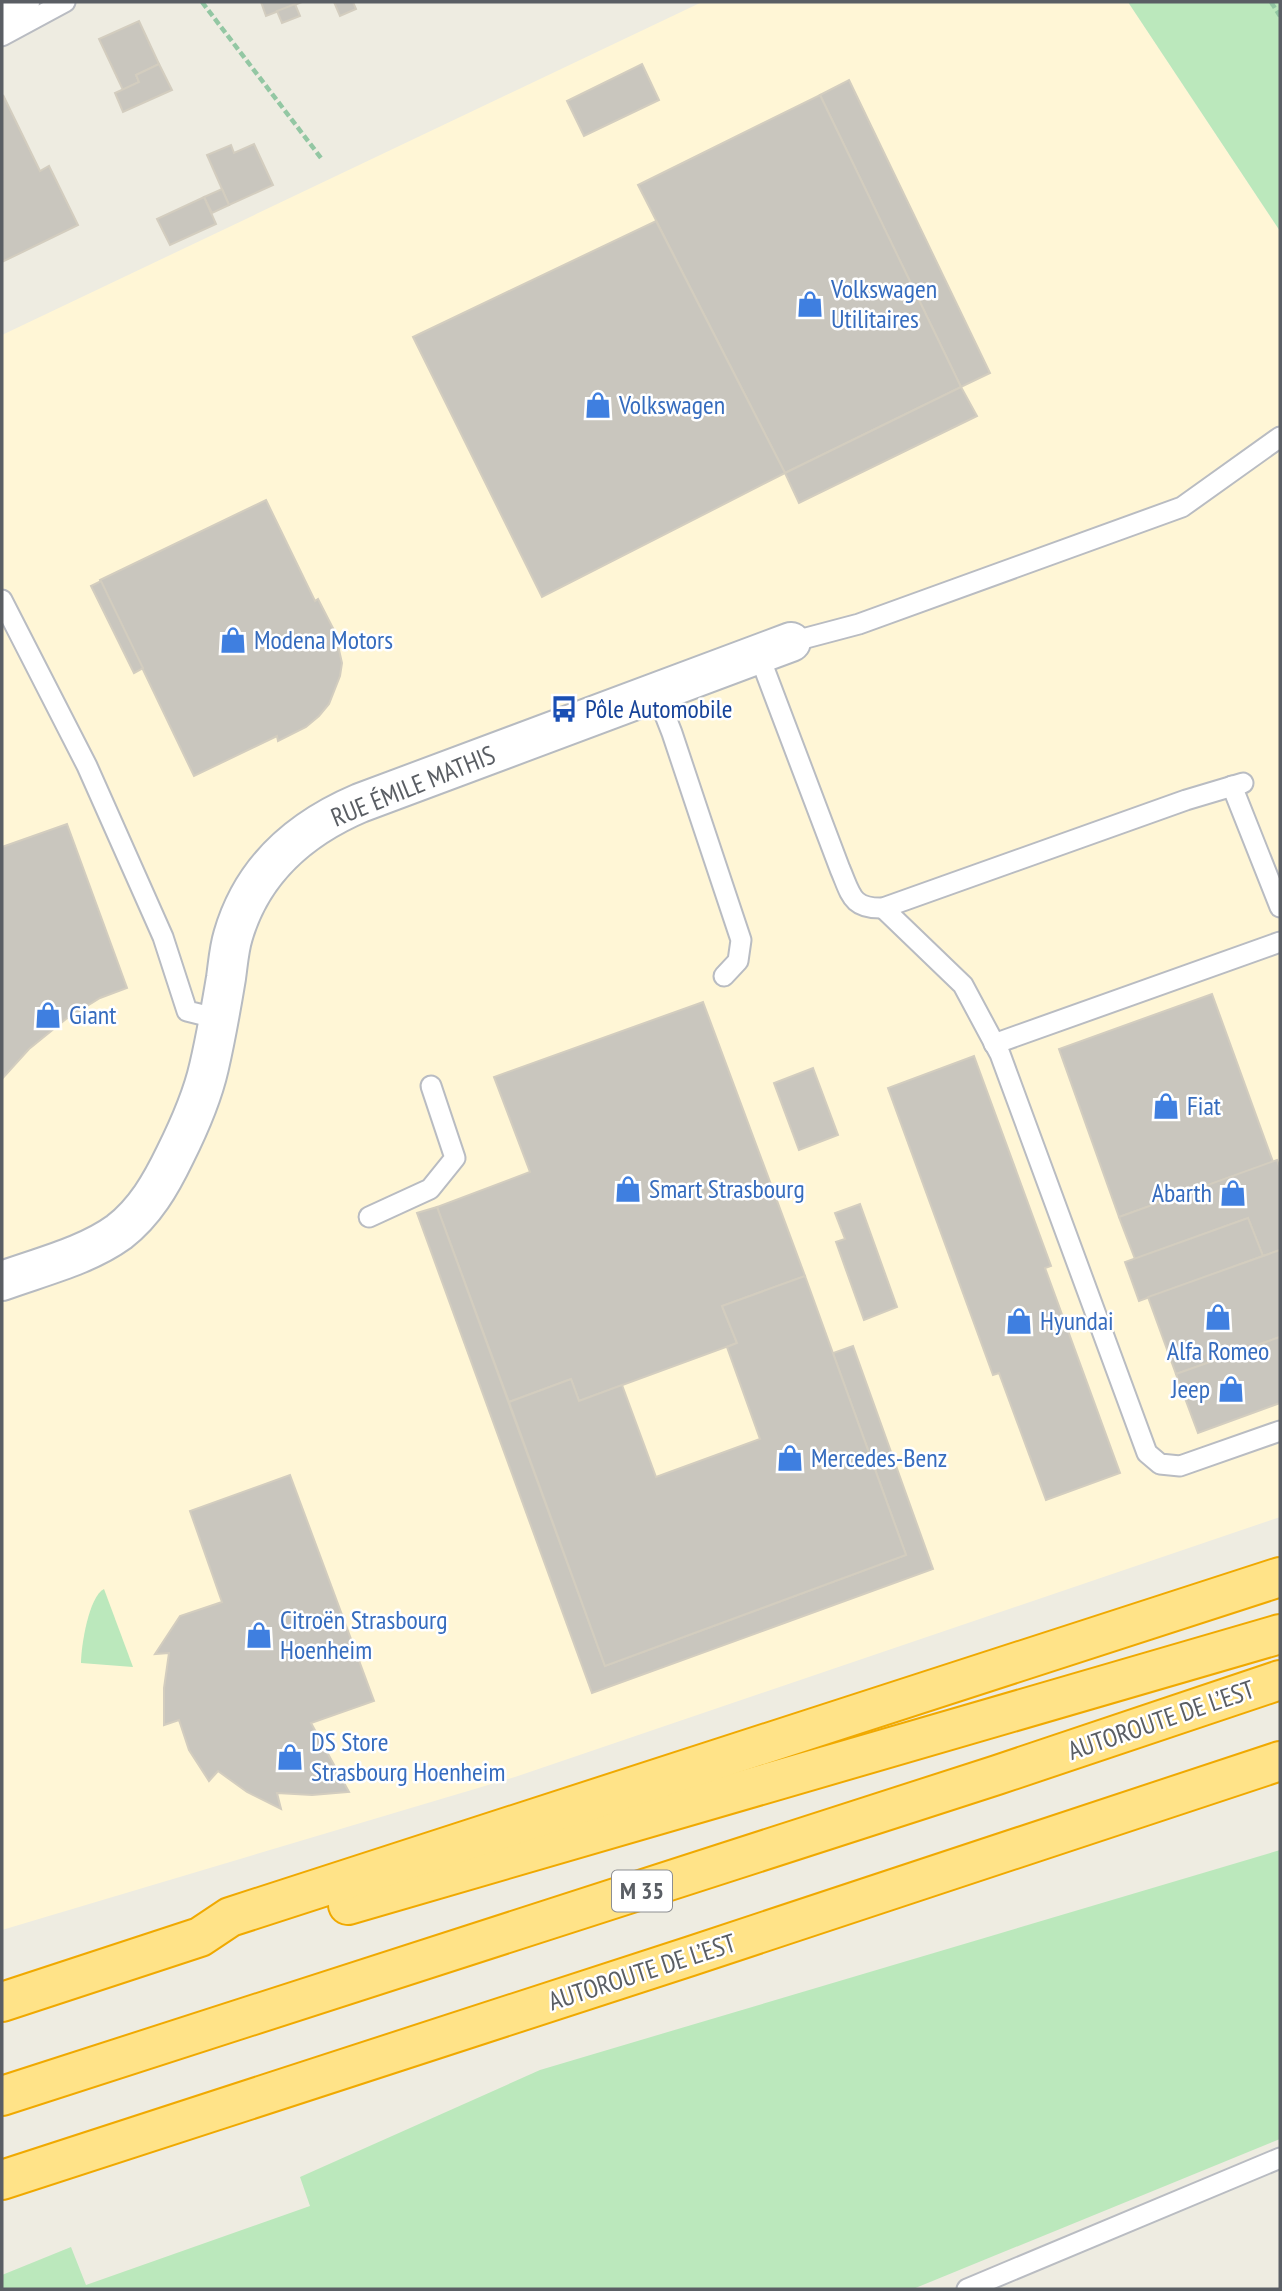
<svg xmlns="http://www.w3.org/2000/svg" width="1282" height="2291" viewBox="0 0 1282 2291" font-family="'PT Sans Narrow',sans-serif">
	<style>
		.commercial { fill: #fff6d6 }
		.green { fill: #bbe8bc }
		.building { fill: #c9c6be; stroke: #d3cdbf; stroke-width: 2 }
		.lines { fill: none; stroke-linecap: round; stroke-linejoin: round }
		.lane-casing { stroke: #b9bcc2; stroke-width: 23 }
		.secondary-casing { stroke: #b7bbc1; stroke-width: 42 }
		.highway-casing { stroke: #f0a900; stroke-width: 42 }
		.path { stroke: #93c7a3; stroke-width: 4.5; stroke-dasharray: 7 3.5; stroke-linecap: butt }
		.lane { stroke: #fff; stroke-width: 19 }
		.secondary { stroke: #fff; stroke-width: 38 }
		.highway { stroke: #ffe388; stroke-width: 38 }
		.labels { text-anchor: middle; stroke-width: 5; stroke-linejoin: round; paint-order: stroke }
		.shield { fill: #fff; stroke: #8c8e92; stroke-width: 2 }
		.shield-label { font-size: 24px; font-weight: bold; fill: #5a5e64 }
		.shop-label { font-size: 26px; fill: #366cbe; stroke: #fff; text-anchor: start }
		.transit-label { font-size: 26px; fill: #164399; stroke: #fff; text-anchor: start }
		.street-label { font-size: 26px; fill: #5a5e64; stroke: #fff }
	</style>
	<rect width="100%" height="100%" fill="#eeece1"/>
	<path class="commercial" d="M702 2H1128L1280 231V1517L515 1777 2 1930V335Z"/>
	<g class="green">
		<path d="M1128 2H1280V231Z"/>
		<path d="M104 1589 133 1667 81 1663C81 1646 89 1596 104 1589Z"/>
		<path d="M1280 1850V2139L913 2289H2V2275L71 2247 86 2285 310 2206 300 2177 540 2070Z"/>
	</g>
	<g class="building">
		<path d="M261 2H302L266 16Z"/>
		<path d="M334 2H353L356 9 340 16Z"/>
		<path d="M295 4 300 16 282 23 277 11Z"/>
		<path d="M139 21 159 64 136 75 139 82 123 90 99 39Z"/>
		<path d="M159 64 172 90 123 112 115 93 139 82 136 75Z"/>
		<path d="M642 64 659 100 584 136 567 101Z"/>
		<path d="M849 80 990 373 961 387 820 95Z"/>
		<path d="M3 95 40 171 49 166 78 225 2 262Z"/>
		<path d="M820 95 961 387 785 473 638 185Z"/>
		<path d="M254 144 273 185 229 205 207 155 231 145 234 153Z"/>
		<path d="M222 189 229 205 212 213 204 197Z"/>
		<path d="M204 197 216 224 170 245 157 219Z"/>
		<path d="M656 221 785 473 542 597 413 337Z"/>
		<path d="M961 387 977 416 799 503 785 473Z"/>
		<path d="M266 500 315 601 318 599 335 632 342 663 340 676 329 704 319 716 306 727 278 741 277 736 194 776 100 580Z"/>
		<path d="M101 581 143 668 134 673 91 586Z"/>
		<path d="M67 824 127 988 100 998 66 1019 29 1049 2 1079V847Z"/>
		<path d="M1212 994 1273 1162 1119 1217 1059 1049Z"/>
		<path d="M703 1002 805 1276 722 1306 737 1343 579 1401 571 1379 509 1402 437 1207 530 1172 494 1077Z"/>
		<path d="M974 1056 1051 1266 1045 1268 1120 1473 1046 1500 999 1373 993 1375 888 1088Z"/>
		<path d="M813 1068 838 1135 799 1150 774 1083Z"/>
		<path d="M1277 1160 1280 1169V1250L1263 1256 1248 1218 1135 1259 1119 1217Z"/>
		<path d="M860 1204 897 1307 864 1320 836 1242 845 1239 835 1213Z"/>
		<path d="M437 1207 605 1666 906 1555 833 1353 853 1346 933 1569 592 1693 417 1213Z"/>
		<path d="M1248 1218 1263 1256 1139 1301 1125 1262Z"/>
		<path d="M1280 1250V1337L1176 1374 1148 1297Z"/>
		<path d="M805 1276 906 1555 605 1666 509 1402 571 1379 579 1401 622 1385 656 1477 760 1439 727 1347 737 1343 722 1306Z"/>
		<path d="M1280 1337V1403L1198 1433 1176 1374Z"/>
		<path d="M290 1475 374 1701 311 1723 349 1792 312 1795 277 1793 281 1809 247 1792 218 1771 209 1781 189 1750 179 1720 164 1725V1688L169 1653 155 1654 180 1616 222 1602 190 1511Z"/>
	</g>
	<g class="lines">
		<defs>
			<g id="lane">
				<path d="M2 36 65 2"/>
				<path d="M2 600 87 766 163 937 187 1011 219 1019"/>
				<path d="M791 642 859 624 1182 507 1280 437"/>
				<path d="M759 655 840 869C851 894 851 909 883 908L1186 800 1243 783"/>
				<path d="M656 692 672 733 741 940 738 961 724 976"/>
				<path d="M1232 786 1280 907"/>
				<path d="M883 908 963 985 1000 1054 1147 1453 1160 1464 1180 1466 1280 1431"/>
				<path d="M994 1044 1280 942"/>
				<path d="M369 1217 430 1189 455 1158 431 1086"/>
				<path d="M967 2289 1280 2158"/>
			</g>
			<g id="secondary">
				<path d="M2 11 20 2"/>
				<path d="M2 1281C40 1267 86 1256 119 1232 145 1212 161 1184 175 1155 189 1127 202 1098 209 1067 216 1037 221 1008 226 978 228 964 229 949 233 936 252 870 299 829 360 803L791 642"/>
			</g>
			<g id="highway">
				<path d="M348 1905 1280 1634"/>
				<path d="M2 2002 200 1937 230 1917 1280 1577"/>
				<path d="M2 2096 997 1775 1280 1680"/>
				<path d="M2 2180 691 1956 1280 1761"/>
			</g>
		</defs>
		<use href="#lane" class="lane-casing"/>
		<use href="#secondary" class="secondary-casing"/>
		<use href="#highway" class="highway-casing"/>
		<g class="path">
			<path d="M202 2 321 158"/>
			<path d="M1271 2 1280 16"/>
		</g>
		<use href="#lane" class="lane"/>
		<use href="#secondary" class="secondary"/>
		<use href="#highway" class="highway"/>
	</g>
	<defs>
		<symbol id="shop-bare" viewBox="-9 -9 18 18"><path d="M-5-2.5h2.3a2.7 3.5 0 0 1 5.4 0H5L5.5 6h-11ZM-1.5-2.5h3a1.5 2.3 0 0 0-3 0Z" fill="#3f7fe0" stroke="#fff" stroke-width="2.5" paint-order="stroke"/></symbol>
		<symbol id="bus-bare" viewBox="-9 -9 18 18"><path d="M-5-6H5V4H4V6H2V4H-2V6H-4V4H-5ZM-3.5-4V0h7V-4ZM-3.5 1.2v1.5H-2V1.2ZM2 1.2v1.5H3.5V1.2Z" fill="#1a4fb4" stroke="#fff" stroke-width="2.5" paint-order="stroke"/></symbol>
	</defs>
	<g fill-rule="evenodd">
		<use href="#shop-bare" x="791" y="285" width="38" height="38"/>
		<use href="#shop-bare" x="579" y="386" width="38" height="38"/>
		<use href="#shop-bare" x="214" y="621" width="38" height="38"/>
		<use href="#bus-bare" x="545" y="690" width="38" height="38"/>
		<use href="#shop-bare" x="29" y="996" width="38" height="38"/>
		<use href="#shop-bare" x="1147" y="1087" width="38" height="38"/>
		<use href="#shop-bare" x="609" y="1170" width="38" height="38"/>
		<use href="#shop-bare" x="1214" y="1174" width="38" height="38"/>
		<use href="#shop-bare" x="1199" y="1298" width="38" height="38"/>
		<use href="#shop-bare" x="1000" y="1302" width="38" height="38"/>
		<use href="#shop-bare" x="1212" y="1370" width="38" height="38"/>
		<use href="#shop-bare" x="771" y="1439" width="38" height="38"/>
		<use href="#shop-bare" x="240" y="1616" width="38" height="38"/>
		<use href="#shop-bare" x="271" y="1738" width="38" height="38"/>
	</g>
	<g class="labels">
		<rect class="shield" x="612" y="1870.5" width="60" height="41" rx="5"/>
		<g class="shield-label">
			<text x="642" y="1899">M 35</text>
		</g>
		<g class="shop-label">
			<text x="831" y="298">Volkswagen<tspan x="831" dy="30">Utilitaires</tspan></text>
			<text x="619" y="414">Volkswagen</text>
			<text x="254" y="649">Modena Motors</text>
			<text x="69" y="1024">Giant</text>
			<text x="1187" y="1115">Fiat</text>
			<text x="649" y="1198">Smart Strasbourg</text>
			<text x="1212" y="1202" text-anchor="end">Abarth</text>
			<text x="1040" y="1330">Hyundai</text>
			<text x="1218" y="1360" text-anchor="middle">Alfa Romeo</text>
			<text x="1210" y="1398" text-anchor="end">Jeep</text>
			<text x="811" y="1467">Mercedes-Benz</text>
			<text x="280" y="1629">Citroën Strasbourg<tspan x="280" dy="30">Hoenheim</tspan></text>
			<text x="311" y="1751">DS Store<tspan x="311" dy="30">Strasbourg Hoenheim</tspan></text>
		</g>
		<g class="transit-label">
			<text x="585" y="718">Pôle Automobile</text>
		</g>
		<g class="street-label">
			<text transform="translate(413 786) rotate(-22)" y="9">RUE ÉMILE MATHIS</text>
			<text transform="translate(1161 1720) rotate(-19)" y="9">AUTOROUTE DE L’EST</text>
			<text transform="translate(642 1972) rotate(-18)" y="9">AUTOROUTE DE L’EST</text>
		</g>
	</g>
	<rect width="1282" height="2291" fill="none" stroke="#5a5e64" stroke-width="7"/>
</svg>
